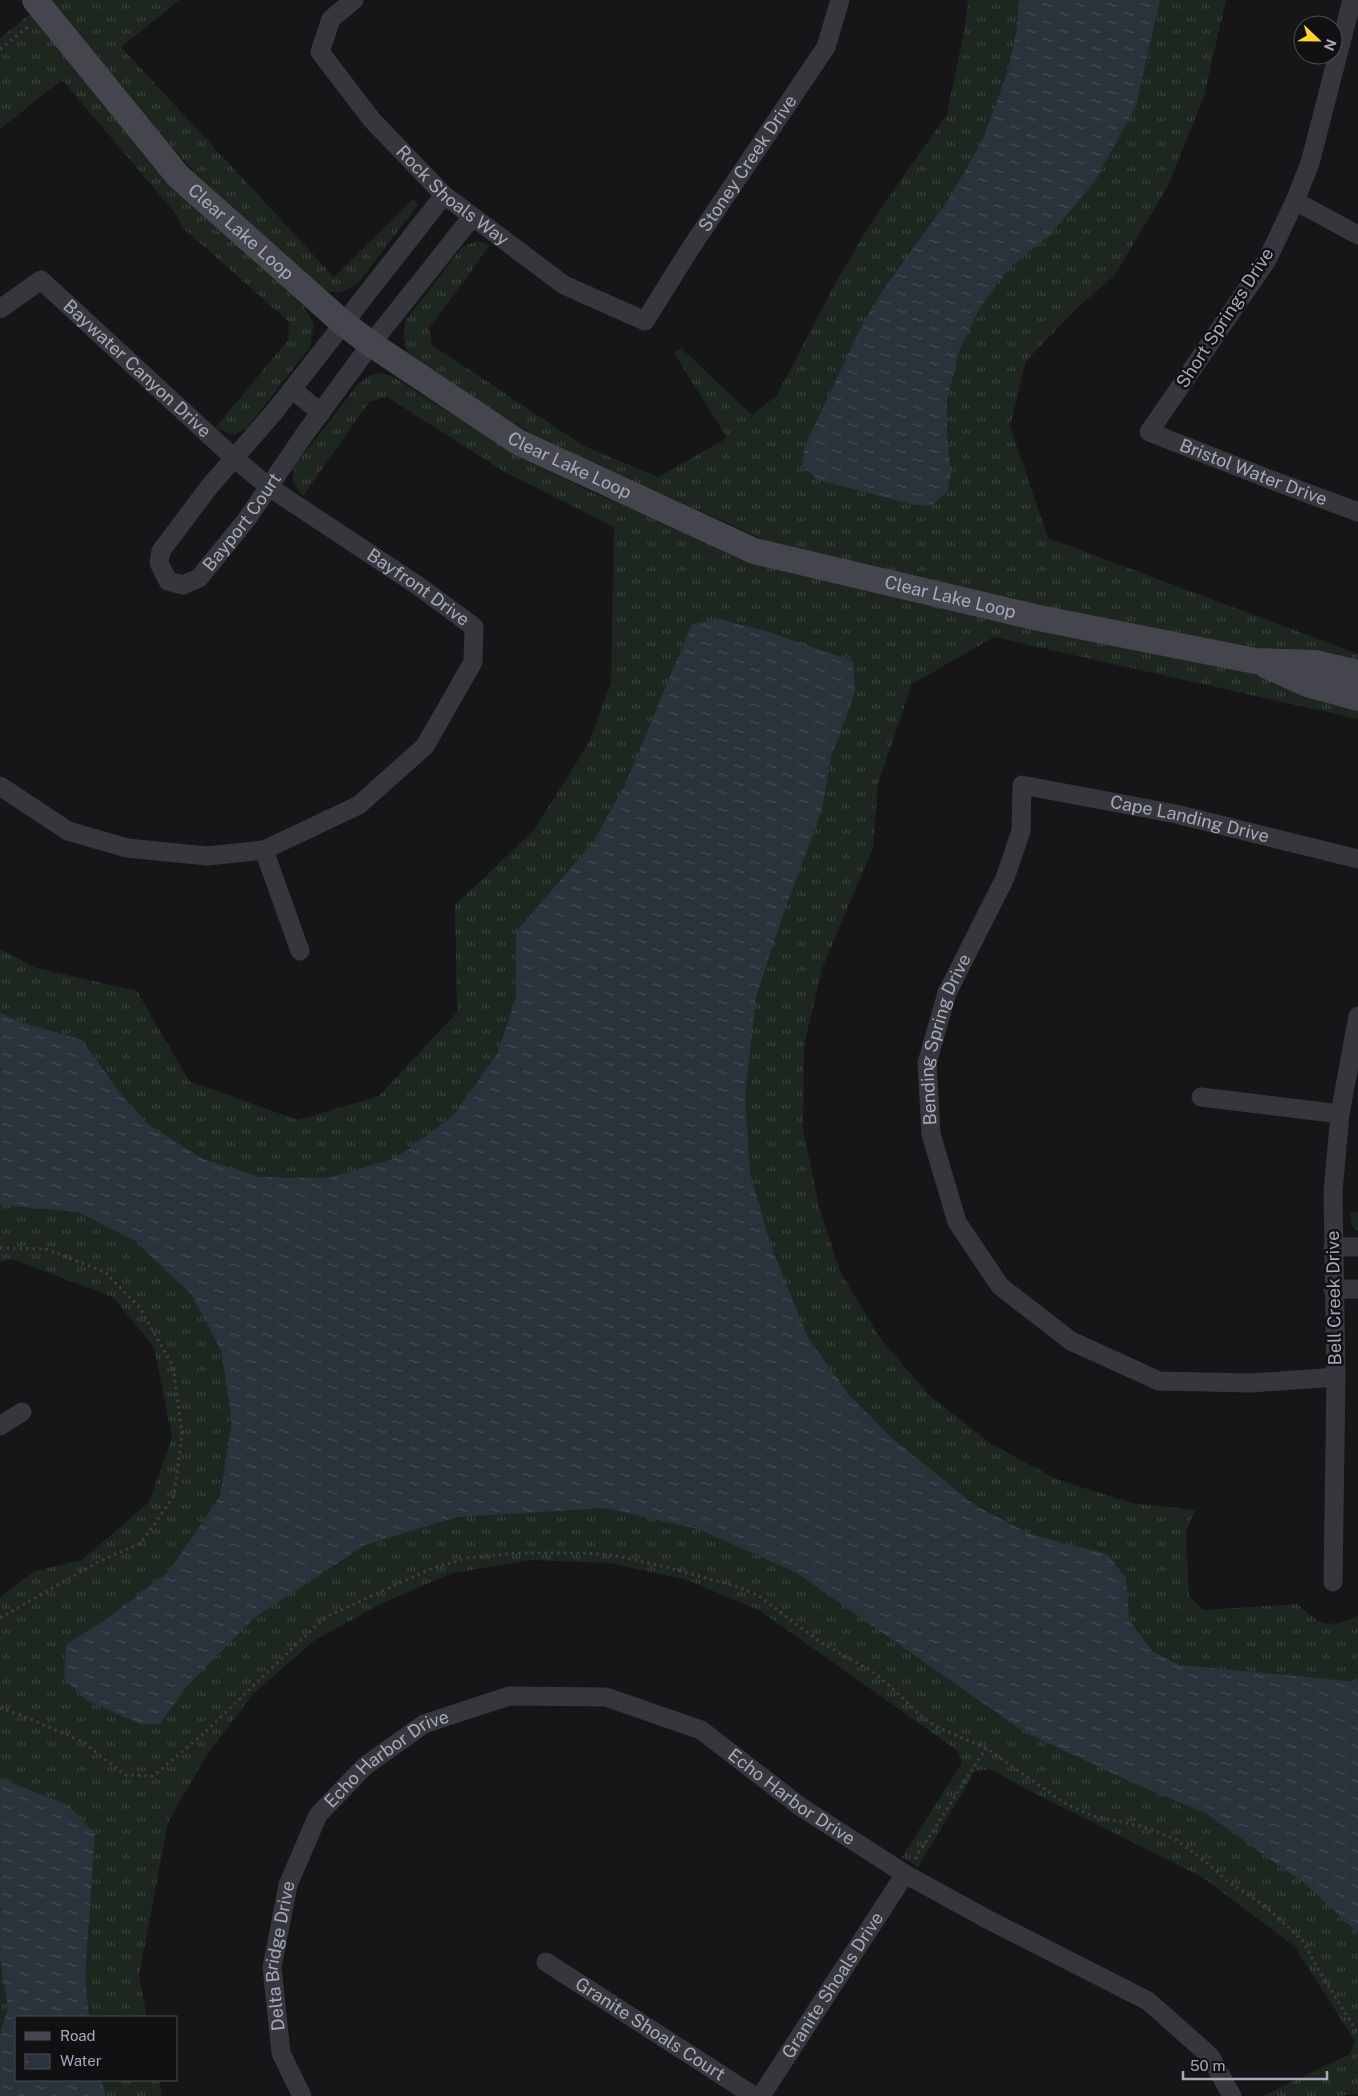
<svg xmlns="http://www.w3.org/2000/svg" width="1358" height="2096" viewBox="0 0 1358 2096" font-family="'Public Sans',sans-serif">
	<style>
		.grass { fill: url(#grass-tufts) }
		.water { fill: url(#water-ripples) }
		.lines { fill: none; stroke-linecap: round; stroke-linejoin: round }
		.path { stroke: #3c3d44; stroke-width: 3; stroke-dasharray: 2.5 4; stroke-linecap: butt }
		.street { stroke: #36363d; stroke-width: 19 }
		.secondary { stroke: #44454d; stroke-width: 26 }
		.labels { text-anchor: middle; stroke-width: 5; stroke-linejoin: round; paint-order: stroke }
		.street-label { font-size: 18px; fill: #a6a9b9; stroke: #111013 }
	</style>
	<defs>
		<pattern id="grass-tufts" width="24" height="20" patternUnits="userSpaceOnUse" patternTransform="scale(1.25)"><rect width="24" height="20" fill="#1d261f"/><path d="M3 7l-1-3M5 7V3M7 7l1-3M15 17l-1-3M17 17v-4M19 17l1-3" fill="none" stroke="#3b433d"/></pattern>
		<pattern id="water-ripples" width="26" height="14" patternUnits="userSpaceOnUse" patternTransform="scale(1.25)"><rect width="26" height="14" fill="#2a323c"/><path d="M2 4q2-2 4 0t4 0M15 11q2-2 4 0t4 0" fill="none" stroke="#464d56"/></pattern>
	</defs>
	<rect width="100%" height="100%" fill="#161518"/>
	<g class="grass">
		<path d="M42 0H180L121 47 334 277 413 199 418 205 359 282C342 293 337 295 317 288L193 171Z"/>
		<path d="M968 0H1226L1204 96 1168 186 1115 275 1075 310 1026 361 1010 426 1048 538 1358 654V669L1264 654 1018 603 767 541 541 440 411 358C402 345 403 335 406 320L462 247 477 241 490 245 429 329 432 345 584 446 658 477 727 438 674 353 681 348 752 415 777 395 834 286 868 227 947 114 964 31Z"/>
		<path d="M35 10 204 214 304 307 314 324 310 347 247 428 234 435 215 428 288 340 289 322 182 227 176 214 62 80 0 129V38Z"/>
		<path d="M382 373 394 377 497 443 589 491 697 535 1243 670 1358 702V719L994 637 912 684 878 784 873 848 822 969 804 1046 803 1129 819 1207 840 1271 880 1338 929 1395 990 1443 1056 1479 1132 1503 1195 1510 1186 1532 1189 1596 1203 1610 1297 1604C1323 1626 1326 1629 1358 1616V2094L1336 2096H1263L1350 2054 1355 2041 1295 1947 1202 1877 1032 1792 990 1769 975 1771 918 1867 902 1857 962 1763 958 1751 759 1610 687 1580 610 1563 531 1560 453 1573 385 1602 315 1640 253 1694 205 1758 168 1822 139 1976 147 2017H16V2080H159L162 2096H0V1597L35 1571 82 1560 149 1502 172 1438 154 1347 113 1297 11 1259 0 1262V949L36 968 137 991 189 1081 298 1120 379 1096 457 1012 455 905 534 830 588 744 611 683 614 527 505 472 387 397 369 402 303 496C292 484 291 481 295 465L358 384 370 375Z"/>
		<path d="M1350 1212H1358V1232L1352 1225Z"/>
	</g>
	<g class="water">
		<path d="M1019 0H1160L1136 106 1095 181 1048 237 1009 268 979 309 959 351 947 401V437L951 474 947 492 931 506 915 505 818 480 802 466 805 446 861 327 883 290 948 200 983 139 1007 73 1016 34Z"/>
		<path d="M719 619 769 632 853 661 855 693 831 757 822 810 784 912 756 997 745 1096 750 1174 771 1246 807 1336 850 1396 892 1438 976 1506 1030 1534 1107 1554 1126 1578 1129 1620 1153 1652 1180 1665 1358 1682V1933L1305 1884 1207 1814 1138 1785 1024 1732 797 1573 698 1529 604 1508 457 1517 365 1545 254 1618 187 1686 160 1724H140L86 1700 64 1678 66 1645 111 1616 169 1571 220 1496 232 1421 221 1350 191 1294 135 1241 78 1212 0 1205V1013L24 1023 82 1040 120 1093 149 1125 203 1159 261 1177 327 1178 396 1158 454 1115 497 1054 516 998V932L593 842 624 787 692 624Z"/>
		<path d="M0 1778 68 1805 95 1834 85 1977 89 2017H16V2080H101L106 2096H0V2034L8 2007 0 1960Z"/>
	</g>
	<g class="lines">
		<g class="path">
			<path d="M0 49 29 26"/>
			<path d="M0 1248 46 1249 105 1272 140 1308 173 1366 182 1434 174 1496 141 1543 98 1562 0 1618"/>
			<path d="M0 1708 21 1715 83 1742 125 1775 153 1776 201 1736 324 1618 430 1569 467 1558 515 1553H583L613 1555 666 1567 738 1587 759 1596 820 1642 870 1670 890 1686 920 1715 939 1728 986 1748 1066 1804 1093 1816 1144 1827 1175 1839 1211 1866 1227 1881 1265 1906 1303 1941 1317 1967 1358 2034"/>
			<path d="M915 1859 986 1748"/>
		</g>
		<g class="street">
			<path id="s1" d="M354 0 331 19 320 52 372 120 444 195 564 285 645 321 690 249 826 47 840 0"/>
			<path id="s2" d="M1352 0 1310 163 1295 201 1267 260 1149 432 1269 479 1358 512"/>
			<path id="s3" d="M444 195 275 411 209 487 161 551 159 563 168 581 183 585 199 578 247 519 304 435 371 344 472 217"/>
			<path d="M1295 201 1358 235"/>
			<path id="s4" d="M0 309 41 280 234 458 269 487 417 585 474 627 473 662 425 746 359 805 264 850 207 856 127 848 68 831 0 786"/>
			<path d="M292 389 321 413"/>
			<path d="M264 850 300 951"/>
			<path d="M1201 1097 1340 1114"/>
			<path d="M1333 1247H1358"/>
			<path d="M1333 1289H1358"/>
			<path id="s5" d="M1336 1377 1251 1383 1159 1381 1071 1341 1000 1286 957 1222 931 1134 927 1063 947 993 1005 878 1021 831 1022 785 1176 814 1358 859"/>
			<path d="M0 1426 22 1412"/>
			<path d="M1333 1582 1336 1377 1333 1192 1340 1114 1358 1016"/>
			<path id="s6" d="M546 1962 754 2096"/>
			<path id="s7" d="M302 2096 281 2053 272 1967 288 1885 318 1815 365 1766 424 1724 509 1696 606 1697 701 1730 801 1807 905 1874 985 1918 1148 2001 1210 2056 1232 2096"/>
			<path id="s8" d="M761 2096 905 1874"/>
		</g>
		<g class="secondary">
			<path id="s9" d="M35 0 178 176 343 323 371 344 518 442 754 551 1039 618 1255 661 1315 663 1358 673"/>
			<path d="M1267 666 1307 684 1358 698"/>
		</g>
	</g>
	<g class="labels">
		<g class="street-label">
			<text dy="6" stroke="none"><textPath href="#s1" startOffset="681">Stoney Creek Drive</textPath></text>
			<text dy="6" stroke="none"><textPath href="#s1" startOffset="261">Rock Shoals Way</textPath></text>
			<text dy="6" stroke="none"><textPath href="#s9" startOffset="311">Clear Lake Loop</textPath></text>
			<text transform="translate(1225 318) rotate(-57)" y="6">Short Springs Drive</text>
			<text dy="6" stroke="none"><textPath href="#s4" startOffset="181">Baywater Canyon Drive</textPath></text>
			<text dy="6" stroke="none"><textPath href="#s9" startOffset="716">Clear Lake Loop</textPath></text>
			<text dy="6" stroke="none"><textPath href="#s2" startOffset="595">Bristol Water Drive</textPath></text>
			<text dy="6" stroke="none"><textPath href="#s3" startOffset="591">Bayport Court</textPath></text>
			<text dy="6" stroke="none"><textPath href="#s4" startOffset="538">Bayfront Drive</textPath></text>
			<text dy="6" stroke="none"><textPath href="#s9" startOffset="1121">Clear Lake Loop</textPath></text>
			<text dy="6" stroke="none"><textPath href="#s5" startOffset="1072">Cape Landing Drive</textPath></text>
			<text dy="6" stroke="none"><textPath href="#s5" startOffset="630">Bending Spring Drive</textPath></text>
			<text transform="translate(1334 1298) rotate(-91)" y="6">Bell Creek Drive</text>
			<text dy="6" stroke="none"><textPath href="#s7" startOffset="384">Echo Harbor Drive</textPath></text>
			<text dy="6" stroke="none"><textPath href="#s7" startOffset="834">Echo Harbor Drive</textPath></text>
			<text dy="6" stroke="none"><textPath href="#s7" startOffset="146">Delta Bridge Drive</textPath></text>
			<text dy="6" stroke="none"><textPath href="#s8" startOffset="132">Granite Shoals Drive</textPath></text>
			<text dy="6" stroke="none"><textPath href="#s6" startOffset="124">Granite Shoals Court</textPath></text>
		</g>
	</g>
	<rect x="15" y="2016" width="162" height="65" fill="#111013" stroke="#4d4d55"/>
	<rect x="25" y="2032" width="25" height="8" fill="#44454d" stroke="#4d4d55"/>
	<text x="60" y="2041" font-size="15" fill="#a6a9b9">Road</text>
	<rect x="25" y="2054" width="25" height="15" fill="url(#water-ripples)" stroke="#4d4d55"/>
	<text x="60" y="2066" font-size="15" fill="#a6a9b9">Water</text>
	<g transform="translate(1318 40) rotate(112)"><circle r="24" fill="#111013" stroke="#4d4d55"/>
	<path d="M0-4L9 19L0 12L-9 19Z" fill="#ffd526"/>
	<text y="-8" font-size="14" font-weight="bold" text-anchor="middle" fill="#a6a9b9">N</text>
	</g>
	<path d="M1183 2071v8h144v-8" fill="none" stroke="#a6a9b9" stroke-width="2.5"/>
	<text x="1190" y="2071" font-size="15" fill="#a6a9b9" stroke="#111013" stroke-width="4" paint-order="stroke">50 m</text>
</svg>
